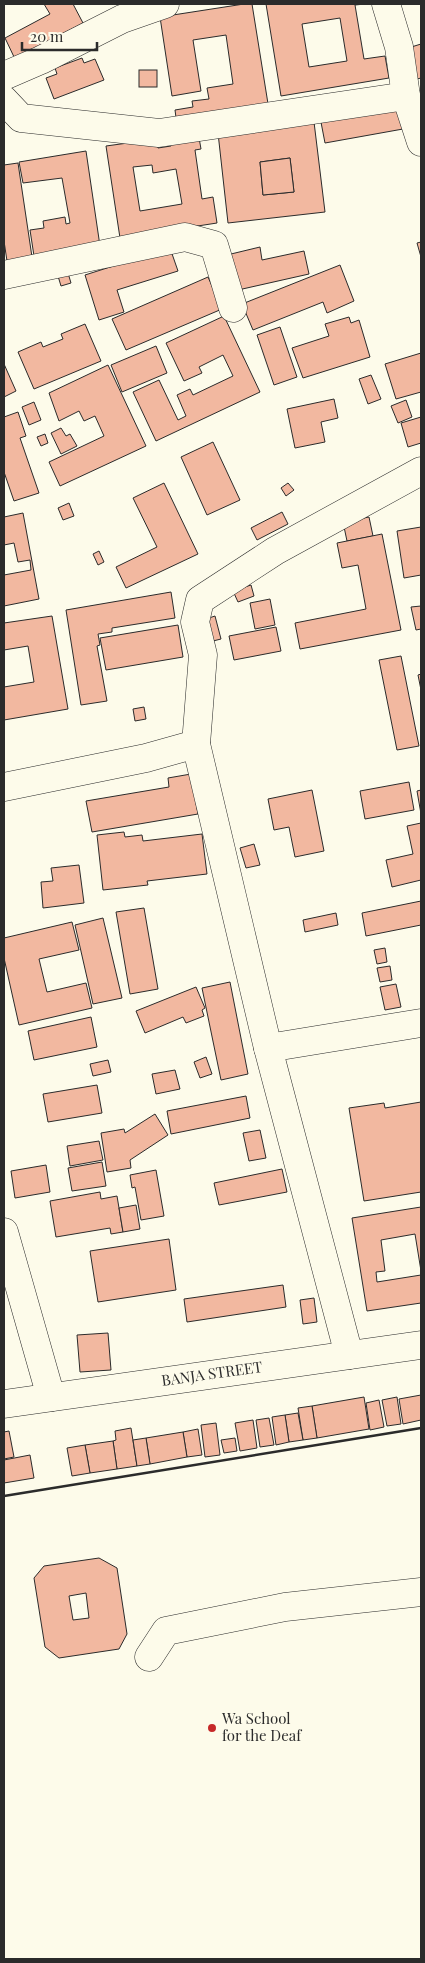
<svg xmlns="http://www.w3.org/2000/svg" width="425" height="1963" viewBox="0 0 425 1963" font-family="'Playfair Display',serif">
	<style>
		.building { fill: #f2b8a0; stroke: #2b2b2b; fill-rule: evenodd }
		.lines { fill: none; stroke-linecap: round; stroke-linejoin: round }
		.minor-casing { stroke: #2b2b2b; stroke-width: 29 }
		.minor { stroke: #fdfbea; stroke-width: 28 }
		.wall { stroke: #2b2b2b; stroke-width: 2.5 }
		.poi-dot { fill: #c62828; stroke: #fdfbea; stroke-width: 2 }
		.labels { text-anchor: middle; stroke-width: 4; stroke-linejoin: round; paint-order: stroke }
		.street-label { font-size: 15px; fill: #2b2b2b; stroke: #fdfbea }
		.poi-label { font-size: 15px; fill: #2b2b2b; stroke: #fdfbea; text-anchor: start }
	</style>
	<rect width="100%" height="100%" fill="#fdfbea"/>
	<g class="building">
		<path d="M44 4H73L83 23 15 59 5 38 50 14Z"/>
		<path d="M244 4H252L269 110 177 125 175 110 193 107 192 101 209 99 207 88 233 84 226 35 193 40 201 91 172 96 160 17Z"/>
		<path d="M266 4H365L355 5 364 59 385 56 389 78 281 96ZM340 18 347 61 309 67 302 24Z"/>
		<path d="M421 44V78L417 79 408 48Z"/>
		<path d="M82 58 84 63 95 59 104 80 54 99 46 78 57 74 55 68Z"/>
		<rect x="139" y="70" width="18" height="17"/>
		<path d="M398 102 403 129 325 143 320 117Z"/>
		<path d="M314 122 325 212 228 223 218 133ZM290 158 294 192 263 195 260 162Z"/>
		<path d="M198 132 201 149 195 150 202 199 213 197 217 223 120 238 106 146 157 139 158 148 171 146 169 136ZM152 165 153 173 176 169 182 204 140 211 133 167Z"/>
		<path d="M86 151 100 246 34 256 30 230 44 228 43 221 65 217 66 224 70 223 62 178 23 183 19 162Z"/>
		<path d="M290 158 294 192 263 195 260 162Z"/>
		<path d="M18 163 32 257 7 261 4 241V165Z"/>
		<path d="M421 242V257L417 243Z"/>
		<path d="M260 247 262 260 304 251 309 274 238 290 231 254Z"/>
		<path d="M170 248 178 271 117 290 124 312 99 320 85 275Z"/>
		<path d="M340 265 354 301 327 313 323 302 253 330 242 304Z"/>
		<path d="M68 273 71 283 61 286 58 276Z"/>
		<path d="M208 277 222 309 126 350 112 319Z"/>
		<path d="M224 316 260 392 156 441 133 392 159 380 178 420 186 416 177 395 190 389 193 395 233 376 223 355 199 367 202 373 184 381 166 343Z"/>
		<path d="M349 317 351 323 359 320 370 357 303 378 292 348 329 336 325 324Z"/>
		<path d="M85 324 101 361 34 389 18 352 41 342 43 347 63 339 61 334Z"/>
		<path d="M280 327 297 377 274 385 257 335Z"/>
		<path d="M156 346 167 373 122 392 111 365Z"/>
		<path d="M421 353V392L396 399 385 364Z"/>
		<path d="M4 364 16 391 4 397Z"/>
		<path d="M108 365 146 446 60 486 49 462 104 436 95 416 84 421 79 411 59 421 49 393Z"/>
		<path d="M371 375 381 399 368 404 359 379Z"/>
		<path d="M334 399 338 418 321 422 325 442 295 448 287 409Z"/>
		<path d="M406 400 412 417 398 423 391 406Z"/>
		<path d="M34 402 41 420 29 425 22 407Z"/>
		<path d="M18 412 26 436 20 438 39 493 14 501 4 472V417Z"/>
		<path d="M421 417V443L408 447 401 423Z"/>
		<path d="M61 428 66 436 70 434 77 446 61 454 51 433Z"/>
		<path d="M45 434 48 443 41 446 37 437Z"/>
		<path d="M213 442 240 500 207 515 181 457Z"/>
		<path d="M164 483 198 554 126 588 116 567 157 547 133 498Z"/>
		<path d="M288 483 294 490 286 496 281 488Z"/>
		<path d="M69 503 74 516 63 520 58 508Z"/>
		<path d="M282 512 288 524 257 540 251 528Z"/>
		<path d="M23 513 39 599 4 606V575L31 570 30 560 18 562 14 543 4 545V517Z"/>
		<path d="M369 517 373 536 347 541 343 522Z"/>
		<path d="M421 527V575L404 578 397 531Z"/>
		<path d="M382 534 401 630 300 649 295 623 366 609 358 565 342 568 337 543Z"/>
		<path d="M99 551 104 562 98 565 93 554Z"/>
		<path d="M251 585 254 596 238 602 233 591Z"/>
		<path d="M171 592 175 618 112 628V632L98 634 100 645 97 646 107 701 81 705 66 610Z"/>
		<path d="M270 599 275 625 255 629 250 603Z"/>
		<path d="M421 606V629L416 630 411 607Z"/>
		<path d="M52 616 68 709 4 720V687L34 682 28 646 4 650V623Z"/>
		<path d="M215 616 221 639 209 642 203 620Z"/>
		<path d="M178 625 183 657 106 670 100 638Z"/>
		<path d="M276 627 281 651 234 660 229 636Z"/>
		<path d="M401 656 419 746 397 750 379 660Z"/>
		<path d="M421 674V690L418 675Z"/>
		<path d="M144 707 146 719 135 721 133 709Z"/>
		<path d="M191 774 198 814 92 832 86 801 169 787 168 778Z"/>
		<path d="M409 782 414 810 365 819 360 791Z"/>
		<path d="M312 790 324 851 295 857 289 827 274 830 268 799Z"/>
		<path d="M421 790V814L417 791Z"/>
		<path d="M421 823V880L392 887 386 860 413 854 407 826Z"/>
		<path d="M124 832 125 837 142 835 143 841 202 834 207 874 147 881 148 885 103 890 97 835Z"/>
		<path d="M254 844 260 865 246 868 240 848Z"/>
		<path d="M79 865 84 903 43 908 41 882 53 881 51 868Z"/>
		<path d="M421 901V925L366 936 362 913Z"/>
		<path d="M144 908 158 989 130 994 116 912Z"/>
		<path d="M336 913 338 925 305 932 303 920Z"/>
		<path d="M103 918 122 998 93 1004 75 925Z"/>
		<path d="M72 922 79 950 39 959 47 992 86 983 92 1008 19 1025 4 958V938Z"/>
		<path d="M385 948 387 962 377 964 374 950Z"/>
		<path d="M390 966 392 980 380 982 377 968Z"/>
		<path d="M230 982 248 1074 221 1080 202 988Z"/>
		<path d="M396 984 401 1007 385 1010 380 987Z"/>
		<path d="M196 987 205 1008 202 1010 204 1016 186 1023 183 1017 145 1033 136 1011Z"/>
		<path d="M91 1017 97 1047 34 1060 28 1031Z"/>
		<path d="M206 1057 212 1074 200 1078 194 1062Z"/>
		<path d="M108 1060 111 1072 93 1076 90 1064Z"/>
		<path d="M175 1070 180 1089 156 1094 152 1074Z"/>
		<path d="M97 1085 102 1113 48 1122 43 1094Z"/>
		<path d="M246 1096 250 1118 171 1134 167 1111Z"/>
		<path d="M421 1102V1192L364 1201 349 1108 384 1103 385 1108Z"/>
		<path d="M155 1114 168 1135 130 1160 131 1168 107 1172 101 1133 124 1129 125 1133Z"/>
		<path d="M260 1130 266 1158 249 1161 243 1133Z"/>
		<path d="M99 1141 103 1160 70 1166 67 1146Z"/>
		<path d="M102 1162 106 1186 72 1191 68 1168Z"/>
		<path d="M46 1165 50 1192 15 1198 11 1171Z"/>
		<path d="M282 1169 287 1192 219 1205 214 1183Z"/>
		<path d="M156 1170 164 1216 141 1220 135 1187 132 1188 130 1175Z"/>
		<path d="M100 1192 101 1199 117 1196 123 1232 111 1234 110 1228 56 1237 50 1201Z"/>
		<path d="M136 1205 140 1229 123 1232 119 1208Z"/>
		<path d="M421 1207V1271L415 1234 381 1240 385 1271 376 1272 377 1282 421 1275V1303L367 1311 352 1218Z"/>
		<path d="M169 1239 176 1290 98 1302 90 1251Z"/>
		<path d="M283 1285 286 1307 187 1322 184 1299Z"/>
		<path d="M314 1298 317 1322 303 1324 300 1300Z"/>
		<path d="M108 1333 111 1370 80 1372 77 1335Z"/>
		<path d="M421 1395V1420L403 1424 399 1399Z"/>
		<path d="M364 1397 369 1429 317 1438 312 1406Z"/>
		<path d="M397 1397 401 1424 387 1426 382 1400Z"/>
		<path d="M379 1400 384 1427 370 1430 366 1403Z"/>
		<path d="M312 1406 317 1438 303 1440 298 1408Z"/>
		<path d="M298 1413 303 1440 289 1442 285 1415Z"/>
		<path d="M285 1415 289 1442 276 1445 272 1417Z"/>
		<path d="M269 1418 274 1445 260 1447 256 1420Z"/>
		<path d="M253 1420 257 1448 240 1451 235 1423Z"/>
		<path d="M216 1423 220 1455 205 1457 201 1425Z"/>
		<path d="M131 1428 137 1466 117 1469 113 1441 116 1440 115 1431Z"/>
		<path d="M198 1429 202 1455 187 1457 183 1432Z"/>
		<path d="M9 1431 14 1457 4 1459V1432Z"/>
		<path d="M183 1432 187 1457 150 1464 146 1438Z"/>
		<path d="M146 1438 150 1464 137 1466 133 1440Z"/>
		<path d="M235 1438 237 1451 224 1453 221 1440Z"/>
		<path d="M113 1441 117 1469 90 1473 85 1445Z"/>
		<path d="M85 1445 90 1473 72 1476 67 1448Z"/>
		<path d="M30 1455 34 1478 4 1483V1460Z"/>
		<path d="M99 1558 117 1568 127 1634 119 1649 59 1658 45 1647 34 1578 44 1566ZM86 1593 89 1618 73 1620 69 1596Z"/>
	</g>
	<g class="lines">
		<defs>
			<g id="minor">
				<path d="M386 4 399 47 406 96 421 142"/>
				<path d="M4 76 41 60 122 19 165 4"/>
				<path d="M4 100 21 118 159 133 406 96"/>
				<path d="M4 275 185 237 214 245 233 308"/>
				<path d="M196 744 268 1048 349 1355"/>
				<path d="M4 787 146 758 196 744 203 655 195 622 200 600 275 551 421 471"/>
				<path d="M268 1048 421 1023"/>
				<path d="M4 1232 51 1397"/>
				<path d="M4 1404 421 1345"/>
				<path d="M149 1657 166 1631 285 1607 421 1592"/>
			</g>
		</defs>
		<use href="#minor" class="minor-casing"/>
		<use href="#minor" class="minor"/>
		<path class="wall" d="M4 1496 421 1428"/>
	</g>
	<circle class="poi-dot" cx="212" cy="1728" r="5"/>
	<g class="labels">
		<g class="street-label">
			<text transform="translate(212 1374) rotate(-8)" y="5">BANJA STREET</text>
		</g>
		<g class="poi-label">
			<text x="222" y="1724">Wa School<tspan x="222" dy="17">for the Deaf</tspan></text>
		</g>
	</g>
	<rect width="425" height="1963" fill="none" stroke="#2b2b2b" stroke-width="10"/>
	<path d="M22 42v8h75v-8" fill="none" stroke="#2b2b2b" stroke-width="2.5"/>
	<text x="30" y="42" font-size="15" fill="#2b2b2b" stroke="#fdfbea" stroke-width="4" paint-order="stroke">20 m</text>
</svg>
